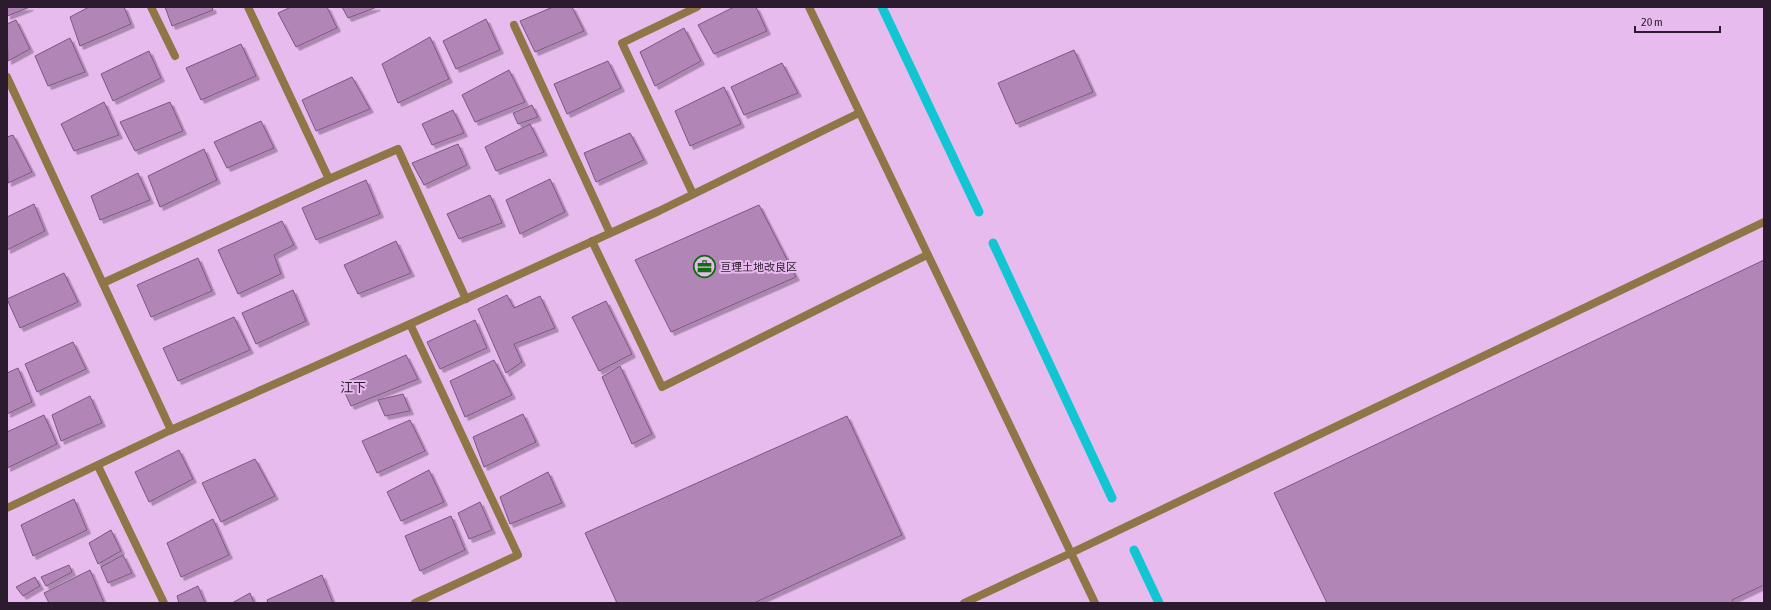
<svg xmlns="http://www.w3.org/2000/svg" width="1771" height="610" viewBox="0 0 1771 610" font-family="'Asap Condensed','Noto Sans JP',sans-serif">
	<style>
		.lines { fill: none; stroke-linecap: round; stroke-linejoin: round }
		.stream { stroke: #11c6d2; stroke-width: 9 }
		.building { fill: #b186b7; stroke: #7e5583; filter: url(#shadow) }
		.service { stroke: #8e7647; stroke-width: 8 }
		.minor { stroke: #8e7647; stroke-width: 8 }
		.tertiary { stroke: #8e7647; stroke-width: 8 }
		.labels { text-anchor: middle; stroke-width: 4; stroke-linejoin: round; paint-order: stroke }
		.poi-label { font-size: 11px; fill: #2c1b2e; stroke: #e8bbee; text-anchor: start }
		.quarter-label { font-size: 13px; fill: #2c1b2e; stroke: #e8bbee }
	</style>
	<defs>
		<filter id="shadow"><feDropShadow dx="3.5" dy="3.5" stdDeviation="0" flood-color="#0004"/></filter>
	</defs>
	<rect width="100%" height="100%" fill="#e8bbee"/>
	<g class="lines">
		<g class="stream">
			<path d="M882 7 979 212"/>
			<path d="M993 243 1112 498"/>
			<path d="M1134 550 1159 603"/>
		</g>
	</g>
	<g class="building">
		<path d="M7 7H30L7 16Z"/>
		<path d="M89 7H124L131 24 80 46 70 17Z"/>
		<path d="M165 7H212L213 10 172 26Z"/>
		<path d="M291 7H327L337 28 296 47 278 13Z"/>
		<path d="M342 7H377L348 18Z"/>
		<path d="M553 7H572L584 31 535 52 520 21Z"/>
		<path d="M734 7H756L767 31 714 54 698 25Z"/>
		<path d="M486 19 500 50 456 69 443 41Z"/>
		<path d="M16 20 30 49 8 61 7 24Z"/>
		<path d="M684 28 701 61 655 86 640 52Z"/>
		<path d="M430 37 449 79 398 103 382 64Z"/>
		<path d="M70 38 85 72 48 86 35 56Z"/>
		<path d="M241 44 256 76 201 100 186 68Z"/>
		<path d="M1074 50 1093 92 1016 124 998 83Z"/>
		<path d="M149 51 161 78 113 101 101 74Z"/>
		<path d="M608 61 621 88 567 114 554 84Z"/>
		<path d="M782 63 798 93 744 115 731 87Z"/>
		<path d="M509 70 525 102 475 122 462 95Z"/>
		<path d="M352 77 370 109 316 131 302 100Z"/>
		<path d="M724 87 741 124 690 146 675 111Z"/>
		<path d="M104 102 119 135 74 151 61 124Z"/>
		<path d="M170 102 183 131 135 151 120 122Z"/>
		<path d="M532 105 538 117 518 124 513 113Z"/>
		<path d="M453 110 464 133 432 145 422 124Z"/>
		<path d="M261 121 274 148 227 168 214 142Z"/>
		<path d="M530 124 544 152 496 171 485 147Z"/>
		<path d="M630 133 644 160 596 182 584 153Z"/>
		<path d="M13 135 32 172 8 183 7 137Z"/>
		<path d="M458 144 467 165 424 185 412 163Z"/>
		<path d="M204 149 217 180 160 207 148 176Z"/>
		<path d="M138 173 150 200 100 220 91 196Z"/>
		<path d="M550 179 565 212 520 234 506 200Z"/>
		<path d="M366 180 380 214 316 240 302 208Z"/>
		<path d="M490 195 502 223 459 239 447 214Z"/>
		<path d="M34 204 45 231 7 250V217Z"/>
		<path d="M759 205 796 277 671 332 635 260Z"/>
		<path d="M282 221 294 245 274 255 281 274 238 294 218 250Z"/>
		<path d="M396 241 411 273 358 294 344 265Z"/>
		<path d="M198 258 212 291 151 317 137 285Z"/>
		<path d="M1764 260V585L1732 600 1734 603H1327L1274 493Z"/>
		<path d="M64 273 78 302 20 328 7 299Z"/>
		<path d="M293 290 306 321 256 344 242 313Z"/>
		<path d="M507 295 514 308 540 296 555 328 514 344 522 362 506 373 478 309Z"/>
		<path d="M606 301 632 354 599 371 572 317Z"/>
		<path d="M234 317 250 350 178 381 163 348Z"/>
		<path d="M475 320 487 348 440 369 427 342Z"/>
		<path d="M73 342 86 369 37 392 25 364Z"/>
		<path d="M406 355 418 379 351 406 341 384Z"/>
		<path d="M494 360 512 395 465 417 450 381Z"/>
		<path d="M620 366 652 434 632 444 602 377Z"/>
		<path d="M18 368 32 402 7 414V373Z"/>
		<path d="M403 394 410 411 385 416 378 400Z"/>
		<path d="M90 396 102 423 61 441 52 415Z"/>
		<path d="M523 414 536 442 484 467 473 437Z"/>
		<path d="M44 415 57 444 7 468V432Z"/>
		<path d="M847 416 902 535 754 603H617L585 533Z"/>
		<path d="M410 420 425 451 377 473 362 441Z"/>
		<path d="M179 450 193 479 149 502 135 472Z"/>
		<path d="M255 459 275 496 221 522 202 483Z"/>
		<path d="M429 470 444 502 401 521 387 492Z"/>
		<path d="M548 472 562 503 510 524 500 497Z"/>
		<path d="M74 499 87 530 33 556 21 525Z"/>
		<path d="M480 502 492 530 469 539 458 513Z"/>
		<path d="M451 516 465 550 420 571 405 536Z"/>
		<path d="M213 519 229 555 181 577 167 543Z"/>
		<path d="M111 530 121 551 98 564 89 543Z"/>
		<path d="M123 555 132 573 108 583 101 567Z"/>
		<path d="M69 565 72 572 46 586 41 577Z"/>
		<path d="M90 570 104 603H49L44 593Z"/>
		<path d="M322 575 333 603H268L267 600Z"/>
		<path d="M35 577 40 586 23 596 16 587Z"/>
		<path d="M198 586 205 603H179L177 596Z"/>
		<path d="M250 593 254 603H232Z"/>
	</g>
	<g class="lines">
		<path class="service" d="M592 241 662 387 927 255"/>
		<g class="minor">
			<path d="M151 7 175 56"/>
			<path d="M514 25 610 233"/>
			<path d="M7 77 171 430"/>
			<path d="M329 179 398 149 466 299"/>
			<path d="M693 194 622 43 697 7"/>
			<path d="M103 283 329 179 248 7"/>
			<path d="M410 324 518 555 415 603"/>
			<path d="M98 466 164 603"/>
			<path d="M7 508 171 430 410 324 659 211 859 113"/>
			<path d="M964 603 1071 553"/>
		</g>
		<g class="tertiary">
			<path d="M809 7 1095 603"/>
			<path d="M1071 553 1764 222"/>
		</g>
	</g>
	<defs>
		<symbol id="office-ring" viewBox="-11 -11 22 22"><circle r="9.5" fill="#e8bbee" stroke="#126a12" stroke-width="1.5"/><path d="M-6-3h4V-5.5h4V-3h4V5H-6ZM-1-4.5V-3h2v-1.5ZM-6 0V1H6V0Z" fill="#126a12"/></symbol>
	</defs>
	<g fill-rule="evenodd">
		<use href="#office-ring" x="692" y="254" width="25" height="25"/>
	</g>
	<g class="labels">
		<g class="poi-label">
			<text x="720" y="271">亘理土地改良区</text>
		</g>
		<g class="quarter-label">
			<text x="353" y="392">江下</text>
		</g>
	</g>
	<rect width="1771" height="610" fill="none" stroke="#2c1b2e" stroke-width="16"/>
	<path d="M1635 26v6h85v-6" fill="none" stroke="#2c1b2e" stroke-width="2"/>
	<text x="1641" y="26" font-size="12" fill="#2c1b2e" stroke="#e8bbee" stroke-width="3" paint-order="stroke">20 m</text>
</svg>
